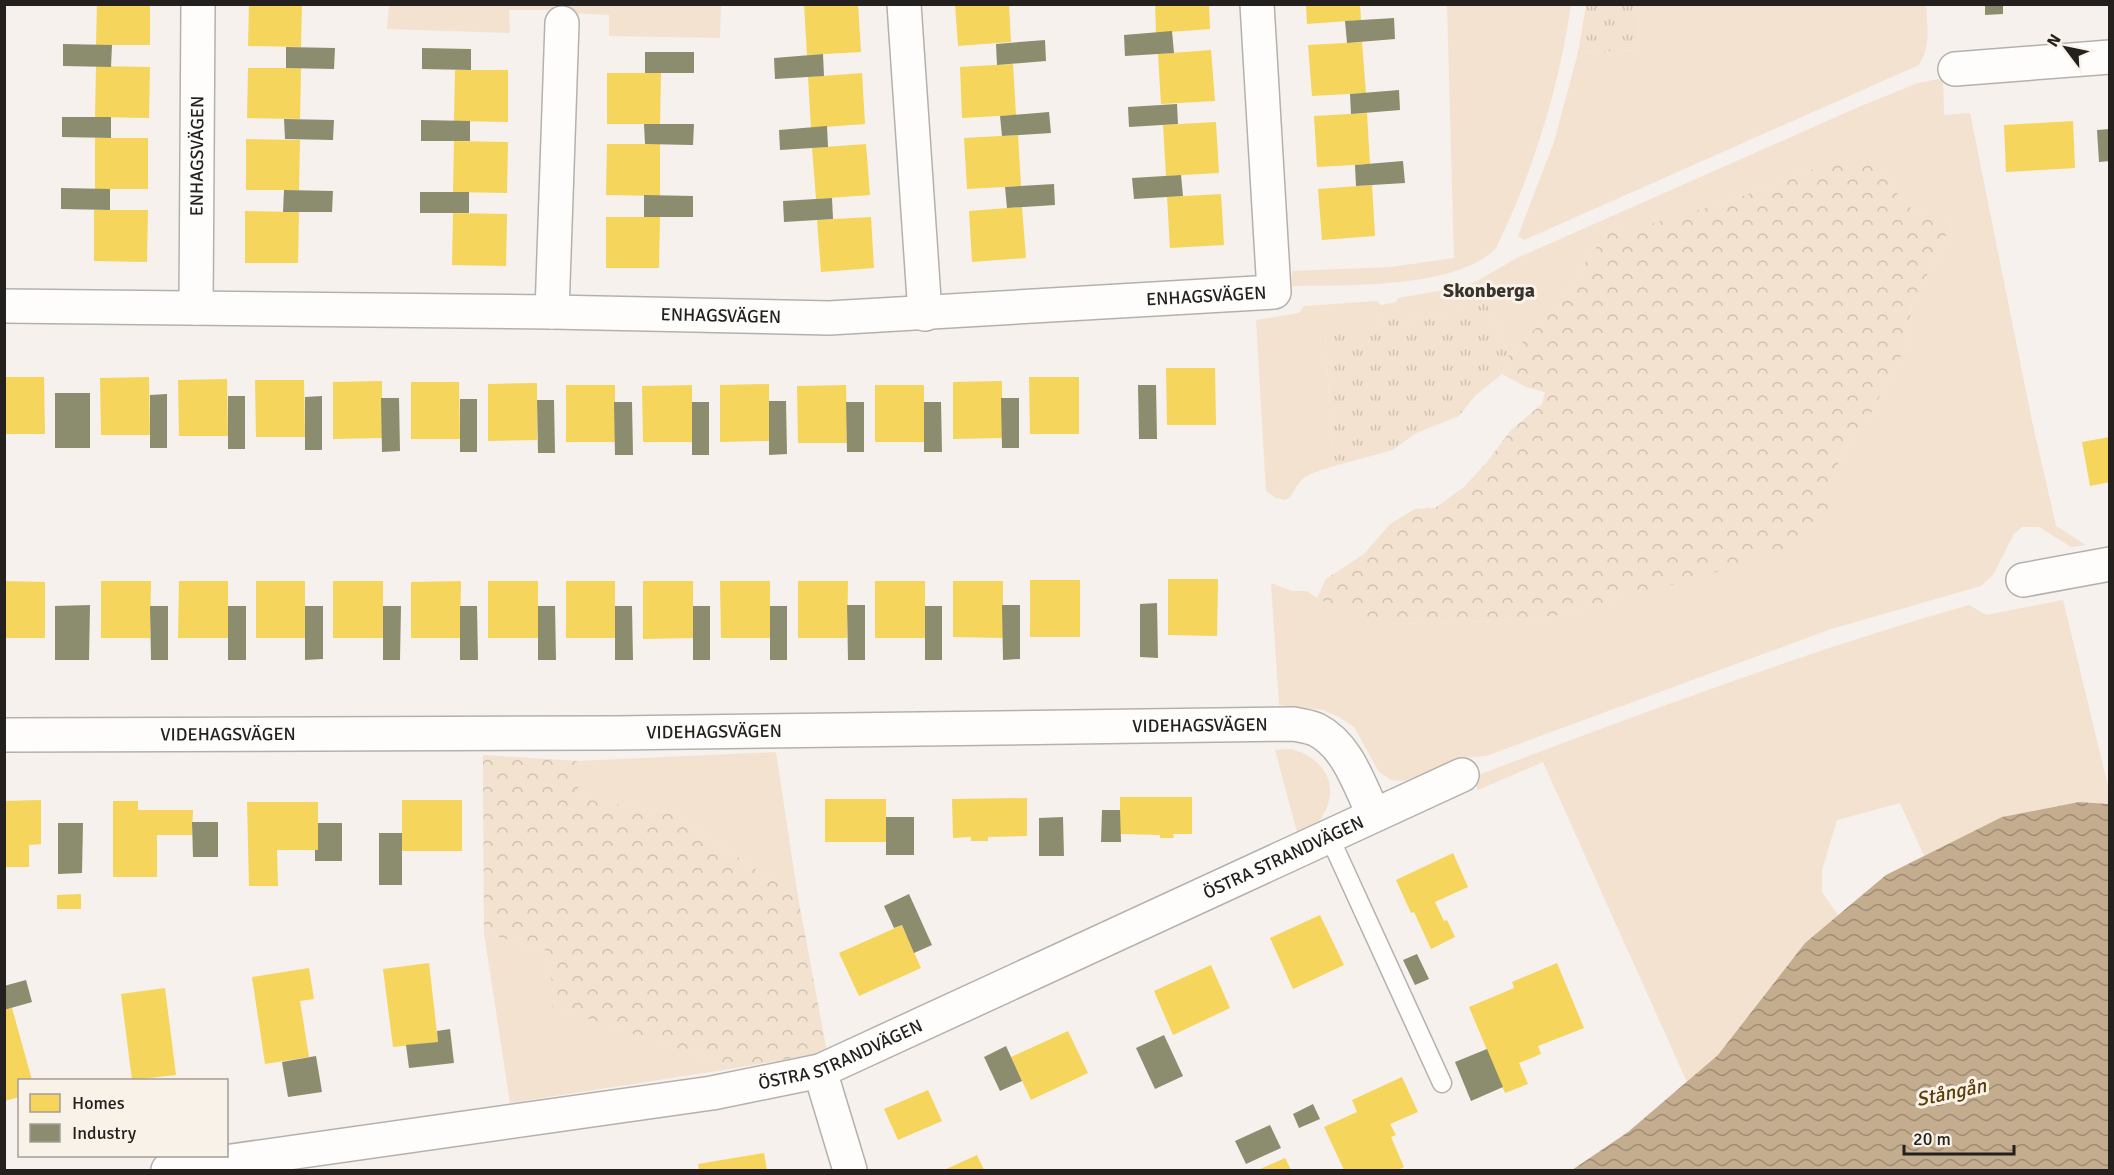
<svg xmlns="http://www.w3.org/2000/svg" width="2114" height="1175" viewBox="0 0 2114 1175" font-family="Signika,sans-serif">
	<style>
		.grass { fill: #f2e2cf }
		.forest { fill: url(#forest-crowns) }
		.park { fill: url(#park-tufts) }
		.water { fill: url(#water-waves) }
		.homes { fill: #f6d55c }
		.industry { fill: #8c8c6e }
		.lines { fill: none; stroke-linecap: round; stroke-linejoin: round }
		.service-casing { stroke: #b4b1ad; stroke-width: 21 }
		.minor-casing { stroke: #b4b1ad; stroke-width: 36 }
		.service { stroke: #fefdfc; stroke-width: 18 }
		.minor { stroke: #fefdfc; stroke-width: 33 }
		.labels { text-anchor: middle; stroke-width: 6; stroke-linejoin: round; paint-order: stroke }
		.street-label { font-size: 18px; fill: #23201d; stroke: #f9f2e9 }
		.neighbourhood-label { font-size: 20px; font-weight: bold; fill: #38332c; stroke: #f9f2e9 }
		.water-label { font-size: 20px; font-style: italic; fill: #5b3b06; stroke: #f9f2e9 }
	</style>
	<defs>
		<pattern id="forest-crowns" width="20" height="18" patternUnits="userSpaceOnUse" patternTransform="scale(1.5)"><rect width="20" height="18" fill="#f2e2cf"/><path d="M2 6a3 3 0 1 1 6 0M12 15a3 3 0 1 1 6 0" fill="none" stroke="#cfc2b1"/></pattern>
		<pattern id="park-tufts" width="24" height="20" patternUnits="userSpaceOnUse" patternTransform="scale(1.5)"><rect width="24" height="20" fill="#f2e2cf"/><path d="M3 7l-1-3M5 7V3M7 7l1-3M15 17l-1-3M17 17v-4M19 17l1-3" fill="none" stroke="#cfc2b1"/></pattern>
		<pattern id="water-waves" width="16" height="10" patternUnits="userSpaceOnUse" patternTransform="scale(1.5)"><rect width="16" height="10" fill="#c4ac8f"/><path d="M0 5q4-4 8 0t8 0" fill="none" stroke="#9f8c74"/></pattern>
	</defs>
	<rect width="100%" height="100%" fill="#f6f1ec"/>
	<g class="grass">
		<path d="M389 5H554V10H509L510 33 387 29Z"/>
		<path d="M570 5H721L720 38 609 36V15L570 13Z"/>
		<path d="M1447 5H1571C1559 87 1533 173 1496 248 1457 289 1346 285 1292 286V271L1391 267 1454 258Z"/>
		<path d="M1638 5H1926C1927 26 1931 46 1919 65L1524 240 1518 236 1554 142 1578 53 1639 50Z"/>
		<path d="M1943 78 1944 115 1970 113 2032 421 2056 526 2086 545 2071 547 2039 527H2022L2014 534 1993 575 1981 586 1831 629 1486 756 1461 758 1404 781 1391 780 1379 772 1354 727 1339 717 1323 710 1279 705 1271 583 1292 591H1307L1317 598 1390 624 1502 621 1563 615 1625 596 1829 517V482L1849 441 1869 417 1908 343 1912 301 1941 251 1952 221 1914 211 1899 196 1882 171 1814 169 1735 199 1648 226 1608 232 1582 267 1568 294 1519 346 1509 354 1477 281 1515 259 1861 106 1918 83Z"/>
		<path d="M1461 287 1468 307 1400 323 1396 302 1398 298Z"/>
		<path d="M1377 301 1381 305 1385 327 1325 334 1334 466C1322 470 1306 473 1298 484 1293 491 1293 496 1286 500L1276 498 1266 491 1256 320 1299 313 1304 306Z"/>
		<path d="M2063 600 2109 790 2110 804 2079 802 2002 817 1924 856 1900 803 1837 820 1822 870V892L1838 915 1805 943 1718 1055 1687 1082 1543 762 1478 790 1473 777C1637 715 1801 653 1969 605L1986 615Z"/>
		<path d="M1291 749C1320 757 1339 780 1326 809 1323 815 1320 821 1315 825 1310 828 1303 830 1297 832L1275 750Z"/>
		<path d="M776 752 798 897 671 813 578 798V761Z"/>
		<path d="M484 933 551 952 553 1007 736 1068 510 1103Z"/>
	</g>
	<g class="forest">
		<path d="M1862 162 1882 171 1899 196 1914 211 1952 220 1941 251 1912 301 1908 343 1869 417 1849 441 1829 482V517L1811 540 1692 580 1625 596 1563 615 1502 621 1390 624 1362 620 1317 598 1326 579 1364 554 1390 524 1415 509 1435 508 1464 487 1487 462 1511 430 1542 404 1545 392 1526 387 1502 374 1509 354 1519 346 1568 294 1582 267 1608 232 1648 225 1735 199 1814 169Z"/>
		<path d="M483 755 578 761V798L671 813 798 897 827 1052 736 1068 552 1007 551 952 484 933Z"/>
	</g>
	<g class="park">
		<path d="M1586 5H1638L1639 50 1578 53Z"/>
		<path d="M1477 281 1509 354 1502 374 1475 396 1459 416 1416 433 1393 450 1334 466 1325 333 1385 327 1381 305 1396 302 1400 323 1467 307 1461 287Z"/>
	</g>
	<path class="water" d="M2079 802 2109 804V1170H1572L1628 1132 1718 1055 1805 943 1886 875 2002 817Z"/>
	<g class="homes">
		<path d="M97 4H150V45H96Z"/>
		<path d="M249 4H302L301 47 248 46Z"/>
		<path d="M804 4H858L861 52 807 55Z"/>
		<path d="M955 4H1009L1011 42 958 46Z"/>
		<path d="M1155 4H1209L1210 29 1156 33Z"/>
		<path d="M1306 4H1360L1361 20 1307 24Z"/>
		<path d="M1362 42 1366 93 1312 96 1308 45Z"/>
		<path d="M1211 50 1215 101 1161 104 1158 54Z"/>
		<path d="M1013 64 1016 115 962 118 960 67Z"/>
		<path d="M96 66 150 67 149 118 95 117Z"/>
		<path d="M248 68H301L300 119 247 118Z"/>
		<path d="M455 70H508V122L454 121Z"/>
		<path d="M607 73H661L660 124H607Z"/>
		<path d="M862 73 865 124 811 128 808 77Z"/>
		<path d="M1367 113 1370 164 1317 167 1314 116Z"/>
		<path d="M2073 121 2075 168 2006 172 2004 125Z"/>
		<path d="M1216 122 1219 173 1166 176 1163 125Z"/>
		<path d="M1018 135 1021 186 967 189 964 138Z"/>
		<rect x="95" y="138" width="53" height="51"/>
		<path d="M246 139 300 140 299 190H246Z"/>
		<path d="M454 141 508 142 507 193 453 192Z"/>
		<path d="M607 144H660V196L606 195Z"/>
		<path d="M866 144 870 195 816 199 812 148Z"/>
		<path d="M1372 185 1375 236 1322 240 1318 189Z"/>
		<path d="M1221 194 1224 245 1170 248 1167 197Z"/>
		<path d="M1022 207 1026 258 972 262 969 211Z"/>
		<path d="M94 210H148L147 262 94 261Z"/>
		<path d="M245 211 299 212 298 263H245Z"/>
		<path d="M453 213 507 214 506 266 452 265Z"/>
		<path d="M606 217H660L659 268H606Z"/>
		<path d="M871 217 874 268 821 272 817 220Z"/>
		<path d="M1166 368H1215L1216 425H1167Z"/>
		<path d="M4 377H44L45 434H4Z"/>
		<path d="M149 377 150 435H101L100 378Z"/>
		<path d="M1029 377H1079V434H1030Z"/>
		<path d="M227 379 228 436H179L178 380Z"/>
		<path d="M255 380H304L305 437H256Z"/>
		<path d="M382 381V438L333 439V382Z"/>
		<path d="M1002 381V438L953 439V382Z"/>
		<path d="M411 382H459L460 439H411Z"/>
		<path d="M537 383V440L488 441V384Z"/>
		<path d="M769 384V441L720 442V385Z"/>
		<rect x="566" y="385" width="49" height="57"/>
		<path d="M692 385V442H643L642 386Z"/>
		<path d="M846 385 847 443H798L797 386Z"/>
		<rect x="875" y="385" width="49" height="57"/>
		<path d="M2110 437V482L2090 486 2082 442Z"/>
		<path d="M1168 579H1218L1217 636 1168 635Z"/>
		<rect x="1030" y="580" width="50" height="57"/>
		<path d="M4 581 45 582V638H4Z"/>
		<path d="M101 581H151L150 638H101Z"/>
		<path d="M179 581H228V638H178Z"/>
		<rect x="256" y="581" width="49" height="57"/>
		<rect x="333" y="581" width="50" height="57"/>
		<path d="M461 581 460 638H411V582Z"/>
		<rect x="488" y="581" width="50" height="57"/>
		<rect x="566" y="581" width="49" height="57"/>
		<path d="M643 581H693V638L643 639Z"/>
		<path d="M720 581H770V638H721Z"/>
		<path d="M798 581H848L847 638H798Z"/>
		<rect x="875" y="581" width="50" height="57"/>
		<path d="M953 581H1003V638L953 637Z"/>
		<path d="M1120 797H1192V834H1173L1174 838H1160V835L1120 834Z"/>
		<path d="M1027 798V836L988 837V841H971V837L953 838 952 799Z"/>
		<rect x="825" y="799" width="61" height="43"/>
		<path d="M41 800V844L29 845V867H4V801Z"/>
		<rect x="402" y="800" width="60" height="51"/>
		<path d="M113 801H138V810H193L192 835H157V877H113Z"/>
		<path d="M247 802H318V850H277L278 886H249Z"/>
		<path d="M1453 853 1468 887 1435 902 1444 921 1447 920 1455 937 1431 949 1414 912 1411 913 1396 880Z"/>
		<path d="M81 894V909H57V895Z"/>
		<path d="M1320 915 1344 965 1293 989 1270 938Z"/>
		<path d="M902 925 921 968 859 996 839 953Z"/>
		<path d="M429 963 438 1042 393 1047 383 969Z"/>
		<path d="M1557 963 1584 1028 1538 1046 1541 1054 1519 1063 1528 1084 1505 1093 1469 1007 1514 988 1512 982Z"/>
		<path d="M1211 965 1230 1008 1173 1035 1154 991Z"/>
		<path d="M309 968 314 999 300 1001 309 1057 265 1064 252 977Z"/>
		<path d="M165 988 176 1075 132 1080 121 994Z"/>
		<path d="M12 1008 32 1080H20V1097L4 1101V1010Z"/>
		<path d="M1068 1031 1088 1073 1031 1100 1011 1057Z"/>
		<path d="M1402 1077 1418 1112 1390 1124 1396 1135 1391 1137 1404 1167 1398 1170H1344L1324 1127 1357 1112 1352 1100Z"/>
		<path d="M928 1090 942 1121 898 1140 884 1109Z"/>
		<path d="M764 1153 767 1170H699L698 1164Z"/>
		<path d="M977 1155 984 1170H944Z"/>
		<path d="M1285 1158 1291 1170H1258Z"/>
	</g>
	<g class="industry">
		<path d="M1985 4H2003V14L1985 15Z"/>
		<path d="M1394 18 1395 39 1347 43 1345 21Z"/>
		<path d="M1172 31 1174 53 1125 56 1124 35Z"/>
		<path d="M1045 40 1046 61 997 65 996 44Z"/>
		<path d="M63 44 112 45 111 67 63 66Z"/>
		<path d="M286 47 335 48 334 69 286 68Z"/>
		<path d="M422 48 471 49V70L422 69Z"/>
		<rect x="645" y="52" width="49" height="21"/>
		<path d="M823 54 824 76 775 79 774 58Z"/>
		<path d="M1399 90 1400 110 1351 114 1350 94Z"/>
		<path d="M1177 104 1178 124 1129 127 1128 107Z"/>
		<path d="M1049 112 1051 133 1002 136 1000 116Z"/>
		<path d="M62 117H111V138L62 137Z"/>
		<path d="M284 119 334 120 333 140 285 139Z"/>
		<path d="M421 120 470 121V141H421Z"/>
		<path d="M644 124H694L693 145 645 144Z"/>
		<path d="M827 126 828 147 780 150 779 130Z"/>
		<path d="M2110 129V161L2099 162 2097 130Z"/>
		<path d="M1403 161 1405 183 1356 186 1355 165Z"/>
		<path d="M1181 175 1183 196 1134 199 1132 178Z"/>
		<path d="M1054 184 1055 205 1007 208 1005 187Z"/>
		<path d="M61 188 110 189V210L61 209Z"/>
		<path d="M284 190 333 191 332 212H283Z"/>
		<rect x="420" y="192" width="49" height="21"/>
		<path d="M644 195 693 196V217H644Z"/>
		<path d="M832 198 833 219 784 222 783 201Z"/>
		<path d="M1138 385H1156L1157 439H1139Z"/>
		<rect x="55" y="393" width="35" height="55"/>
		<path d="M167 394V448H150V395Z"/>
		<rect x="228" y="396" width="17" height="53"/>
		<path d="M322 396V450H305V397Z"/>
		<path d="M381 398H399L400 451 382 452Z"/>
		<path d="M1001 398H1019V448H1002Z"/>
		<rect x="460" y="399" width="17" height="53"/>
		<path d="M537 400H554L555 453H538Z"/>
		<path d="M769 401H786L787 454 769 455Z"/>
		<path d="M614 402H632L633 455H615Z"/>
		<rect x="692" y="402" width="17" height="53"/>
		<path d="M846 402H864V452H847Z"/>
		<path d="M924 402H941L942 452H924Z"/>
		<path d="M1157 603 1158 658 1140 657V604Z"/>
		<path d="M90 605 89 660H55V606Z"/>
		<path d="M847 605H865V660H848Z"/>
		<path d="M1002 605H1020V659L1003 660Z"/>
		<path d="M150 606H168V660H151Z"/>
		<rect x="228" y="606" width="18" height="54"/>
		<path d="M305 606H323V659L305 660Z"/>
		<path d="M383 606H401L400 660H383Z"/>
		<path d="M460 606H477L478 660H460Z"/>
		<path d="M538 606H555L556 660H538Z"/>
		<path d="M615 606H632L633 660H615Z"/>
		<rect x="693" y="606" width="17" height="54"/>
		<rect x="770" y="606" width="17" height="54"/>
		<rect x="925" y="606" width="17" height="54"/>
		<path d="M1102 810H1120L1121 842H1101Z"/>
		<rect x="886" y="817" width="28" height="38"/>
		<path d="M1063 817 1064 856H1039V818Z"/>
		<path d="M192 822H218V857H193Z"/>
		<path d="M58 823H83L82 873 58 874Z"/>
		<path d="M318 823H342V861H315V850H318Z"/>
		<rect x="379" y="833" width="23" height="52"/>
		<path d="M909 894 932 945 914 953 902 925 894 928 884 906Z"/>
		<path d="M1417 954 1429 979 1415 985 1403 960Z"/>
		<path d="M26 980 32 1002 4 1010V986Z"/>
		<path d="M450 1029 454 1063 409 1068 406 1045 438 1042 437 1031Z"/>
		<path d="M1164 1035 1183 1076 1155 1089 1136 1048Z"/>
		<path d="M1006 1046 1022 1081 1000 1091 984 1057Z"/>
		<path d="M1487 1049 1503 1087 1471 1101 1455 1062Z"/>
		<path d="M316 1056 322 1092 288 1097 282 1062Z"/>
		<path d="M1313 1104 1320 1119 1299 1128 1293 1114Z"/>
		<path d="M1270 1125 1281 1148 1246 1164 1235 1141Z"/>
	</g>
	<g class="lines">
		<defs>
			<path id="service" d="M1329 836 1442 1083"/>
			<g id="minor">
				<path d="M904 4 925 314"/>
				<path d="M1955 69 2110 57"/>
				<path id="s1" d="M4 306 552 312 829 318 1274 292 1257 4"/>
				<path id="s2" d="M196 308 198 4"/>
				<path d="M552 312 562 23"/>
				<path d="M2023 580 2110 564"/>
				<path id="s3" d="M4 735 615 733 1294 724C1302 726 1311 727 1317 730 1348 746 1359 785 1374 815"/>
				<path d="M820 1071 850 1170"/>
				<path id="s4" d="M168 1170 712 1093 820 1071 1462 775"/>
			</g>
		</defs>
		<use href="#service" class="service-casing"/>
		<use href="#minor" class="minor-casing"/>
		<use href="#service" class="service"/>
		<use href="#minor" class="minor"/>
	</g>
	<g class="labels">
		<g class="street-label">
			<text dy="6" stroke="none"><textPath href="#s2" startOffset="152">ENHAGSVÄGEN</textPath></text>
			<text dy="6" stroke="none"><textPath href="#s1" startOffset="1203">ENHAGSVÄGEN</textPath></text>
			<text dy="6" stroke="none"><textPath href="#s1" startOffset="717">ENHAGSVÄGEN</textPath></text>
			<text dy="6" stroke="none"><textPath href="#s3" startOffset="1196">VIDEHAGSVÄGEN</textPath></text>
			<text dy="6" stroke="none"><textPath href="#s3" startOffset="710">VIDEHAGSVÄGEN</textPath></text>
			<text dy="6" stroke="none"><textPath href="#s3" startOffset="224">VIDEHAGSVÄGEN</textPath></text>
			<text dy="6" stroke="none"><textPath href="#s4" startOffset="1170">ÖSTRA STRANDVÄGEN</textPath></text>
			<text dy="6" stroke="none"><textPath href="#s4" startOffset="684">ÖSTRA STRANDVÄGEN</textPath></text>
		</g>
		<g class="neighbourhood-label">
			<text x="1489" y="297">Skonberga</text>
		</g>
		<g class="water-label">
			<text transform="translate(1951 1092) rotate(-12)" y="7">Stångån</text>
		</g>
	</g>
	<rect width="2114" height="1175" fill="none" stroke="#23201d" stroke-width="12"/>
	<rect x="18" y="1079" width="210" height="78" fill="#f9f2e9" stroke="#a39e97" stroke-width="1.5"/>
	<rect x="30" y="1094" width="30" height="18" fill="#f6d55c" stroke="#a39e97" stroke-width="1.5"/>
	<text x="72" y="1109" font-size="18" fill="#23201d">Homes</text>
	<rect x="30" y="1124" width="30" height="18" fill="#8c8c6e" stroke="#a39e97" stroke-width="1.5"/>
	<text x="72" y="1139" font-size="18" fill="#23201d">Industry</text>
	<g transform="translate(2066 48) rotate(302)" stroke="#f9f2e9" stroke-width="4.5" paint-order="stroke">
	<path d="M0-4.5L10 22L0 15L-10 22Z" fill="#23201d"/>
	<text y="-9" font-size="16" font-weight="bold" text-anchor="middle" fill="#23201d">N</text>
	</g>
	<path d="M1904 1145v9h110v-9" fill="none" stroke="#23201d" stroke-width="3"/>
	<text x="1913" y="1145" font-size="18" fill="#23201d" stroke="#f9f2e9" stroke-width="4.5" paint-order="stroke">20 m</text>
</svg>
